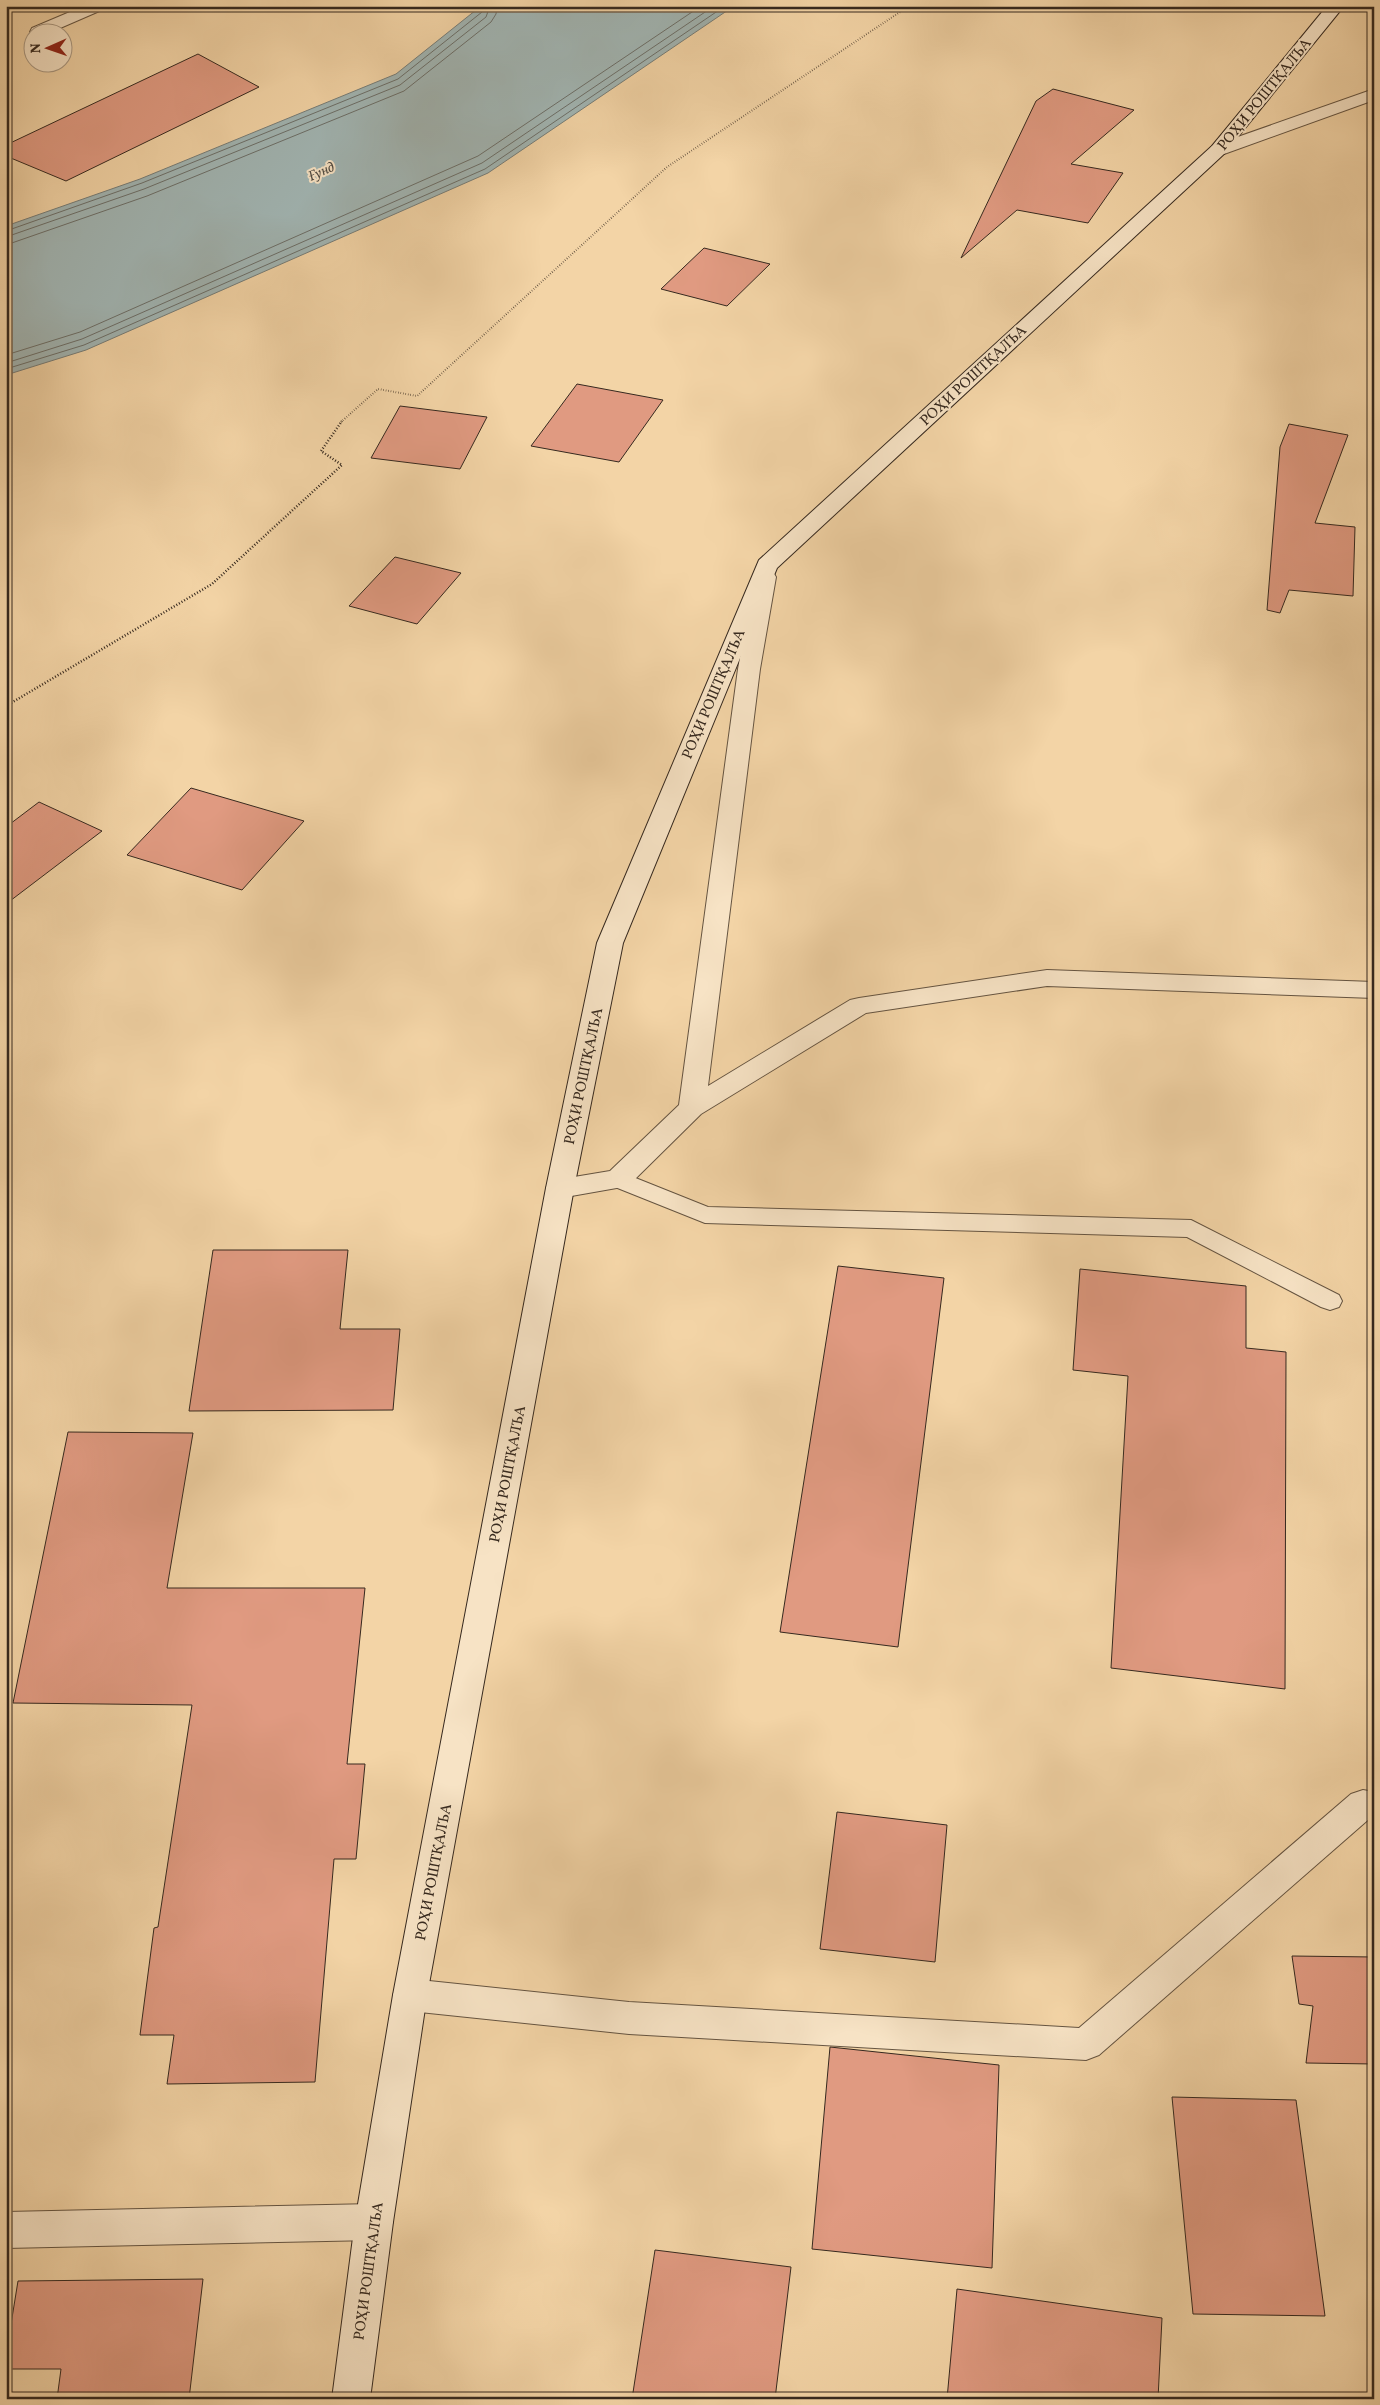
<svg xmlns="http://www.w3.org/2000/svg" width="1380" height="2405" viewBox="0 0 1380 2405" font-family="Vollkorn,serif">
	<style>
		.water { fill: #a1b5b3; stroke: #767d78 }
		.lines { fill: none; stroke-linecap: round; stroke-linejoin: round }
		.shore { stroke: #6c6f69; stroke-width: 1 }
		.building { fill: #e09a81; stroke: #36291f }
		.lane-casing { stroke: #655441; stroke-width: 2 }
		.street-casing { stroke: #655441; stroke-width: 2 }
		.secondary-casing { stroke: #36291f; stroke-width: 2 }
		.path-far1 { stroke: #36291f; stroke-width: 2; stroke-dasharray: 0.5 2; stroke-linecap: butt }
		.path { stroke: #36291f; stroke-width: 2.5; stroke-dasharray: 1 2; stroke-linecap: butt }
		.lane { fill: #f7e3c5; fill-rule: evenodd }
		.street { fill: #f7e3c5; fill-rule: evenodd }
		.secondary { fill: #f7e3c5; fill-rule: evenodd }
		.labels { text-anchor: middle; stroke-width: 4; stroke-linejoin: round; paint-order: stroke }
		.far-water-label { font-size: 14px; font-style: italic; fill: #514c44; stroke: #f7e3c5 }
		.street-label { font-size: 15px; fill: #36291f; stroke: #f7e3c5 }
	</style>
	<rect width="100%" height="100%" fill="#f3d4a6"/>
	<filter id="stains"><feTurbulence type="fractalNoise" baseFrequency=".004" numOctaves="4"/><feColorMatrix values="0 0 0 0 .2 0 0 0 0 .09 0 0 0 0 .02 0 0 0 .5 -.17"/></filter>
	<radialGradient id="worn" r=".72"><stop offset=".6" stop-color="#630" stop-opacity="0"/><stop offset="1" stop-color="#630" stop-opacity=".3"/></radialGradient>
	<path class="water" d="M481 6H734L488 173 86 350 6 375V226L140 179 396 74Z"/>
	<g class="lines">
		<g class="shore">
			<path d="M6 231 142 183 398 79 482 12 484 6"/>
			<path d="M6 237 144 189 400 85 486 17 490 6"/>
			<path d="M6 245 147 196 404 91 491 22 496 14 497 6"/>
			<path d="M6 355 80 332 478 156 701 6"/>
			<path d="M6 363 82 339 482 163 714 6"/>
			<path d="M6 369 84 345 485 169 725 6"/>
		</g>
	</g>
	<g class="building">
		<path d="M198 54 259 87 66 181 6 156V145Z"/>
		<path d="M1053 89 1134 110 1071 164 1123 173 1088 223 1017 210 961 258 1036 101Z"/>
		<path d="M704 248 770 264 727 306 661 289Z"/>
		<path d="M577 384 663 400 619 462 531 446Z"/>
		<path d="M400 406 487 417 460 469 371 458Z"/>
		<path d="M1289 424 1348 435 1315 523 1355 527 1353 596 1289 590 1280 613 1267 610 1280 447Z"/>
		<path d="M395 557 461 573 417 624 349 606Z"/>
		<path d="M191 788 304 821 242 890 127 855Z"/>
		<path d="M39 802 102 831 6 904V827Z"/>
		<path d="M213 1250H348L340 1329H400L393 1410 189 1411Z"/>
		<path d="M838 1266 944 1278 898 1647 780 1632Z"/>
		<path d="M1080 1269 1246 1286V1348L1286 1352 1285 1689 1111 1668 1128 1376 1073 1370Z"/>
		<path d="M68 1432 193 1433 167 1588H365L347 1764H365L356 1859H334L315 2082 167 2084 174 2035H140L154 1928 158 1927 192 1705 13 1703Z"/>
		<path d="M837 1812 947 1825 935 1962 820 1949Z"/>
		<path d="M1292 1956 1374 1957V2064L1306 2063 1313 2006 1299 2004Z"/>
		<path d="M830 2047 999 2065 992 2268 812 2249Z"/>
		<path d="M1172 2097 1296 2100 1325 2316 1193 2314Z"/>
		<path d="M655 2250 791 2267 775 2399H632Z"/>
		<path d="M203 2279 189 2399H57L61 2369H6V2355L18 2281Z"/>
		<path d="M957 2289 1162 2318 1158 2399H947Z"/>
	</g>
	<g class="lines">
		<defs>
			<path id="lane" d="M618 1171 708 1207 1191 1220 1339 1295 1342 1301 1339 1307 1330 1310 1321 1307 1187 1237 705 1223 610 1185 606 1179 610 1173Z"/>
			<g id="street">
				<path d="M84 6H106L104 9 51 32H32V36L30 32 32 28Z"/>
				<path d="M1374 89V100L1224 154H1212L1209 150 1212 146Z"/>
				<path d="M765 571 773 572 776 577 760 669 708 1086 850 1000 859 998 1047 970 1374 982V998L1047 986 866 1013 701 1114 628 1186 560 1198 550 1195 546 1188 550 1181 610 1171 679 1105 738 669 754 577 757 572Z"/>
				<path d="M1363 1790 1374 1792V1820L1369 1819 1099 2055 1086 2060 629 2034 410 2011 398 2006 393 1995 398 1984 410 1979 629 2002 1079 2028 1351 1794Z"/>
				<path d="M374 2204 387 2210 393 2222 387 2234 374 2240 6 2248V2212Z"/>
			</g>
			<path id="secondary" d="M1327 6H1344L1224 154 777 568 623 943 574 1188 427 1995 393 2222 370 2399H332L355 2222 393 1995 546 1188 597 943 759 560 1212 146Z"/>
		</defs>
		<use href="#lane" class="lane-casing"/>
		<use href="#street" class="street-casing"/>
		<use href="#secondary" class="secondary-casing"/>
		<path class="path-far1" d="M341 422 378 389 417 396 667 167 909 6"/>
		<path class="path" d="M6 706 212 584 342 465 321 451 342 421"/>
		<use href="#lane" class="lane"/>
		<use href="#street" class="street"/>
		<use href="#secondary" class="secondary"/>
	</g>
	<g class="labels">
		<g class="far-water-label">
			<text transform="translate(321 171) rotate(-24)" y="5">Ғунд</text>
		</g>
		<g class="street-label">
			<text transform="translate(1264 94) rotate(-51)" y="5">РОҲИ РОШТҚАЛЪА</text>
			<text transform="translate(973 375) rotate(-43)" y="5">РОҲИ РОШТҚАЛЪА</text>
			<text transform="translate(713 694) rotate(-67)" y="5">РОҲИ РОШТҚАЛЪА</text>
			<text transform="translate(583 1076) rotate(-78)" y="5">РОҲИ РОШТҚАЛЪА</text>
			<text transform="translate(507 1474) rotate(-79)" y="5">РОҲИ РОШТҚАЛЪА</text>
			<text transform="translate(433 1872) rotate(-79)" y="5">РОҲИ РОШТҚАЛЪА</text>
			<text transform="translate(368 2271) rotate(-82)" y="5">РОҲИ РОШТҚАЛЪА</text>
		</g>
	</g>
	<rect width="1380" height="2405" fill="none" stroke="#f3d4a6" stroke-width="25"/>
	<rect x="8" y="8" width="1365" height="2390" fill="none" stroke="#36291f" stroke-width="2.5"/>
	<rect x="12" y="12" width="1355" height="2380" fill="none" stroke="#36291f"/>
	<g transform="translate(48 48) rotate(268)"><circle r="24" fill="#f7e3c5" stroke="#aa9983"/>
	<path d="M0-4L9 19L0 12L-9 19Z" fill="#8f2418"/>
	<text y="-8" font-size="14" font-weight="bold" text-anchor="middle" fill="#36291f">N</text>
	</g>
	<rect width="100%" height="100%" filter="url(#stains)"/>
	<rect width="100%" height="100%" fill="url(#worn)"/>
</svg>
